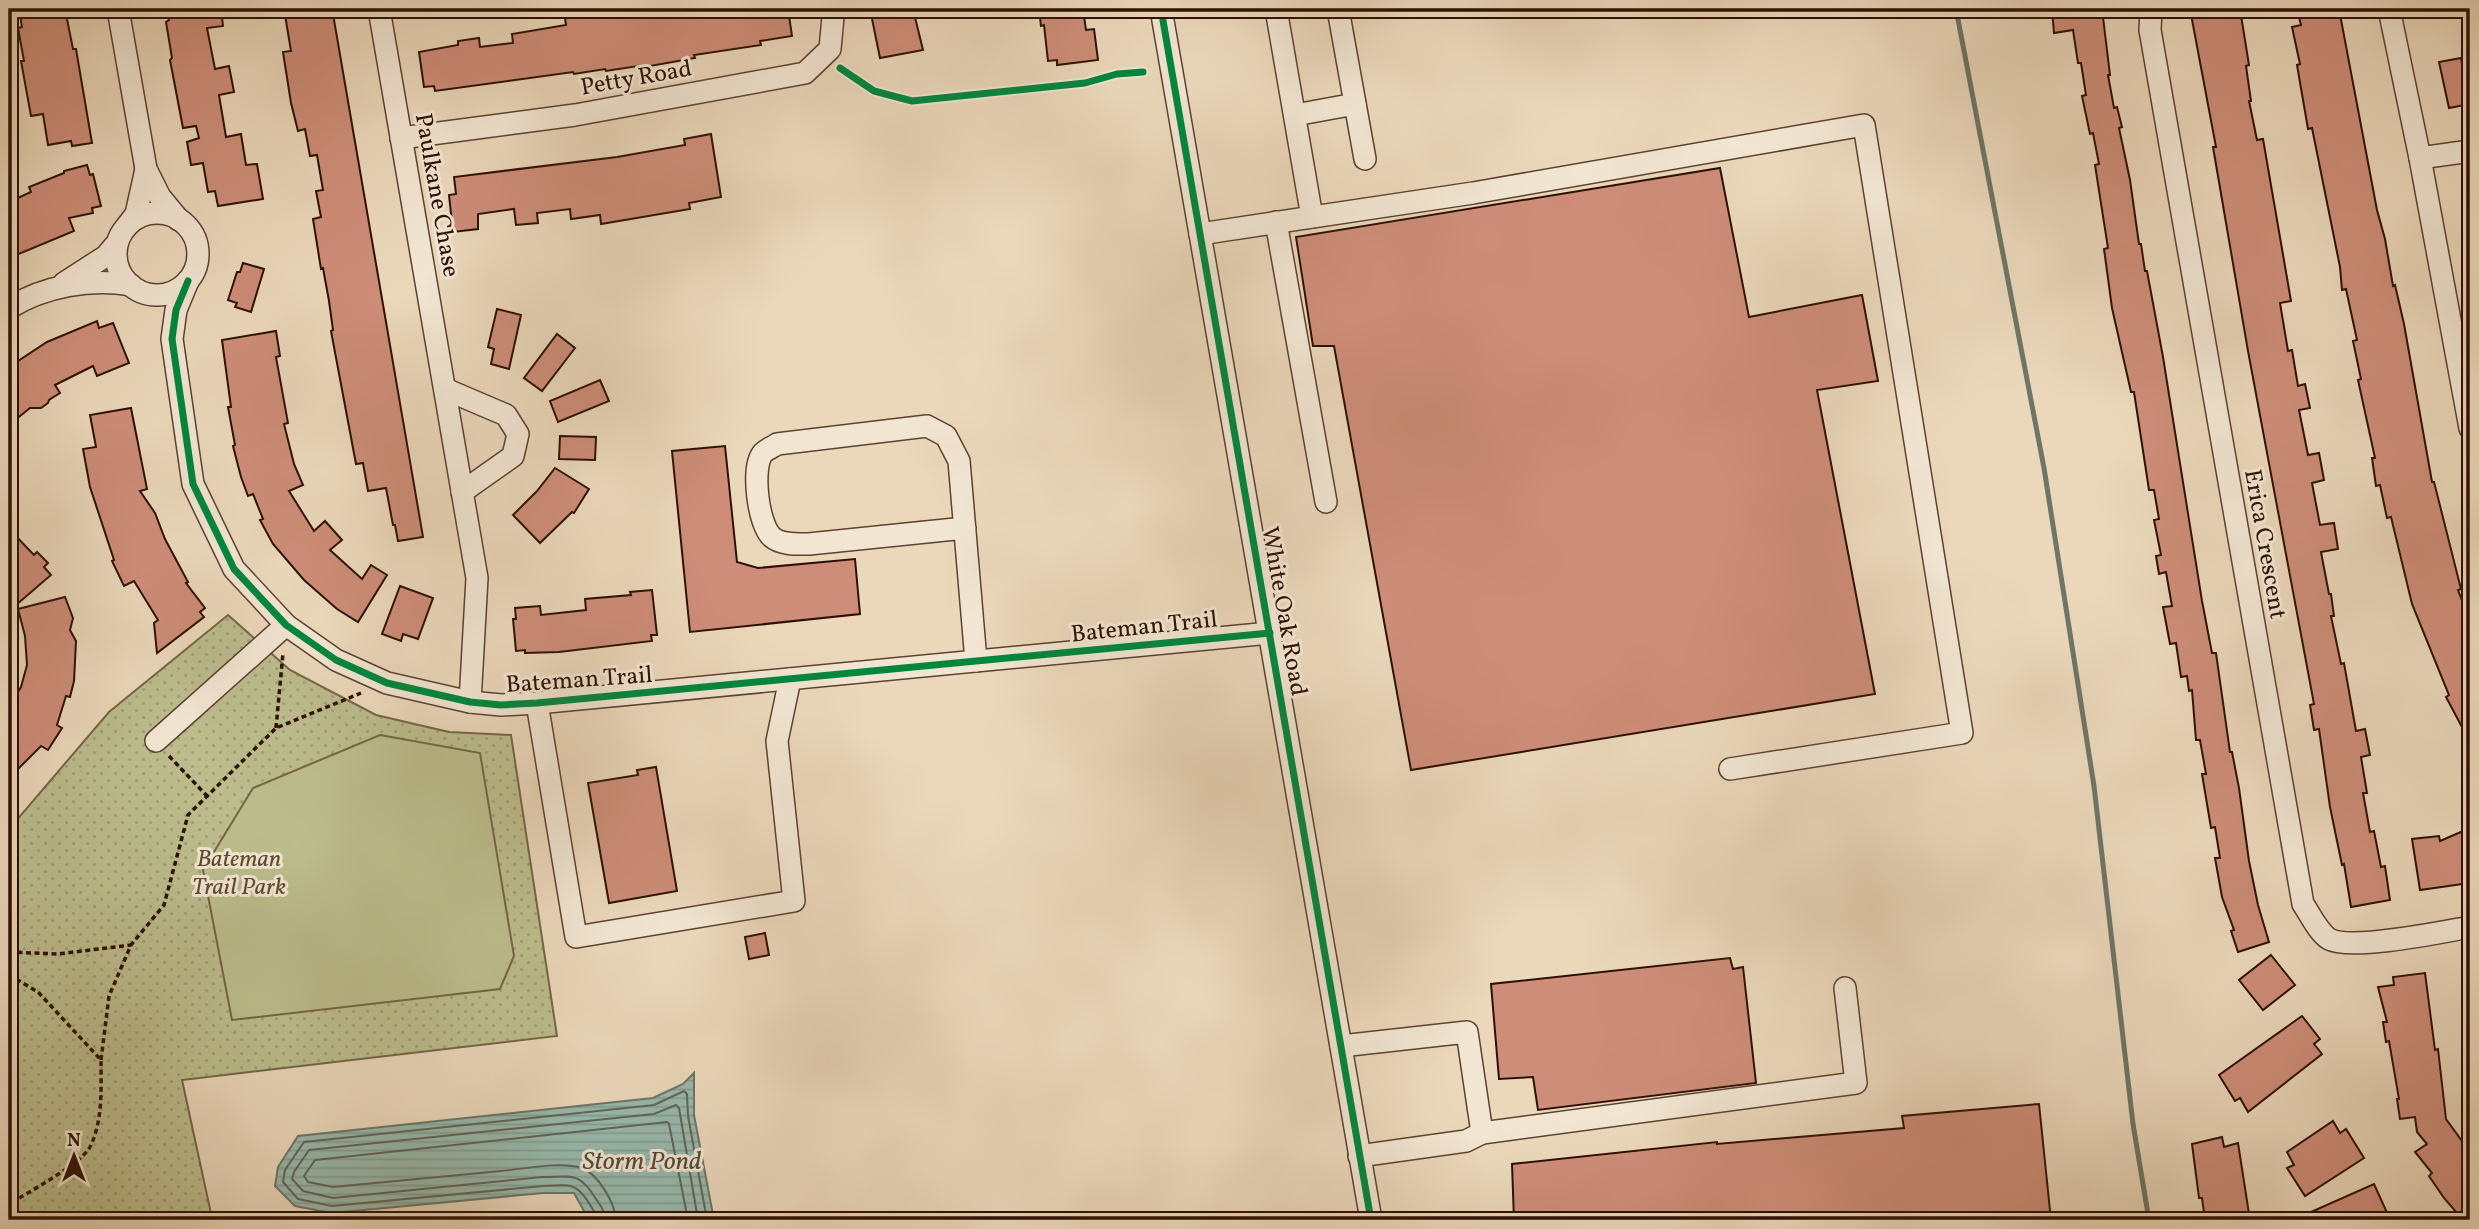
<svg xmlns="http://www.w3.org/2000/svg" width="2479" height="1229" viewBox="0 0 2479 1229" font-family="Vollkorn,serif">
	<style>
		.park { fill: url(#park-dots); stroke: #746647; stroke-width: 2 }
		.pitch { fill: #bcbd8d; stroke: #746647; stroke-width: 2 }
		.water { fill: url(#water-rules); stroke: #6d7669; stroke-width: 2 }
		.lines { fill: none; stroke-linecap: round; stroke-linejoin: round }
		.shore { stroke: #626558; stroke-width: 2 }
		.stream { stroke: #6d7669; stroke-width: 5 }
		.building { fill: #ce8d79; stroke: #2d1001; stroke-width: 2 }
		.minor-casing { stroke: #5c4230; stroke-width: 24 }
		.path { stroke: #2d1001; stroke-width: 3.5; stroke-dasharray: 5 3.5; stroke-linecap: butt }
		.minor { stroke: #f2e6d3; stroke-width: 21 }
		.cycleway-casing { stroke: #f2e6d3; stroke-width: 11 }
		.cycleway { stroke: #00873e; stroke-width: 7 }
		.labels { text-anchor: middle; stroke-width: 6; stroke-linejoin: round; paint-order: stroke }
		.street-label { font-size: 24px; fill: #2d1001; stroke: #f2e6d3 }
		.park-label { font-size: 24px; font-style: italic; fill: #5f4d32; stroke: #f2e6d3 }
		.water-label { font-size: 26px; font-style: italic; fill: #524c3e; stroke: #f2e6d3 }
	</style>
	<defs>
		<pattern id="park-dots" width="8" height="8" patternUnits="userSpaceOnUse" patternTransform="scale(1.75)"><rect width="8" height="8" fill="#bcbd8d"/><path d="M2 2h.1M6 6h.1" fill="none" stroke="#a2a178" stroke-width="1.8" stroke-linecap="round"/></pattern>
		<pattern id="water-rules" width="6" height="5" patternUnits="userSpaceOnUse" patternTransform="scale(1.75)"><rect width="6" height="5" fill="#98baae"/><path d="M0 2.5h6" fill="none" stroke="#839f94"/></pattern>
	</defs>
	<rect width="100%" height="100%" fill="#ebd8bb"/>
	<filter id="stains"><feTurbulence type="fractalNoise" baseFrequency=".00286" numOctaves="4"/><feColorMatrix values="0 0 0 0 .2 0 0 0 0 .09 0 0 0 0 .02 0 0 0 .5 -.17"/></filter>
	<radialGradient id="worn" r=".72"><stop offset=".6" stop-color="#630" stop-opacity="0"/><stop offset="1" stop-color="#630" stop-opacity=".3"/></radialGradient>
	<path class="park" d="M228 615 290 670 376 715 449 732 511 735 557 1036 182 1080 212 1218 189 1220H9V829L109 712Z"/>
	<path class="pitch" d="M380 735 480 753 514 956 500 989 232 1020 203 870 253 788Z"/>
	<path class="water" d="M694 1073V1115L714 1220H589L574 1193H543L332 1213 295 1206 275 1186 278 1167 298 1136 653 1098 683 1084Z"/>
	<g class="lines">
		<g class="shore">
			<path d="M597 1220C596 1212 591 1207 587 1200 574 1180 564 1186 543 1186L332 1206 298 1199 283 1182 285 1170 304 1142 654 1105 684 1091 687 1094 688 1116 707 1220"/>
			<path d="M605 1220C605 1212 601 1206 596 1199 579 1171 572 1177 542 1177L333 1198 303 1191 292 1179 294 1172 309 1150 654 1114 676 1105 679 1108 698 1220"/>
			<path d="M616 1220C615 1203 598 1174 582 1168 560 1161 523 1169 501 1171 445 1176 389 1182 333 1187L308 1182 304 1176 315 1160 667 1122 669 1124 688 1220"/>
		</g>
		<path class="stream" d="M1956 9 2044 468 2094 786 2133 1124 2149 1220"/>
	</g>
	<g class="building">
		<path d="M19 9H65L73 49H76L92 143 72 146 71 141 48 145 43 114 31 116 21 61H24L18 28 22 27Z"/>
		<path d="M167 9H221L223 26 207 28 215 69 229 66 234 92 219 95 226 137 241 134 246 165 257 164 263 199 218 206 215 191 208 192 203 163 191 165 187 142 199 138 196 126 183 128 170 60 172 58 166 22 169 20Z"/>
		<path d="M284 9H317L319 17 333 14 423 537 398 541 395 525H393L386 488 368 491 363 463 356 464 331 331 333 330 329 301 323 268 321 269 313 219 321 217 316 191 323 190 317 155 310 156 305 129 298 131 291 103 283 52 291 51Z"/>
		<path d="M650 9H788L792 36 760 41 761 45 694 55 695 58 639 68 638 66 606 71 605 69 574 74 573 72 435 91 434 86 424 87 419 52 458 45V41L479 38 480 47 513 43 512 34 566 25 565 18Z"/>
		<path d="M870 9H913L923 50 880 58Z"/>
		<path d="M1039 9H1083L1086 30 1094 29 1098 60 1057 65V60L1048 61 1044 25 1041 26Z"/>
		<path d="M2052 9H2102L2110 75H2108L2114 108 2117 107 2122 127 2119 128 2130 180 2139 244H2141L2145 271H2147L2163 357 2202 601 2212 653H2216L2230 752H2232L2239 788 2249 861 2258 905 2269 942 2238 952 2231 931 2234 930 2222 897 2215 858H2220L2215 827 2211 828 2202 774H2206L2200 740H2196L2192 690 2189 691 2187 676 2181 677 2176 643 2170 644 2163 607 2172 606 2166 572 2159 574 2156 556 2161 555 2154 520 2159 519 2154 490H2149L2134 392H2131L2112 308 2104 249 2108 248 2095 165 2099 164 2093 133 2090 134 2082 96 2086 95 2081 63H2078L2073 30 2054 33Z"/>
		<path d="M2190 9H2240L2249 65 2246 66 2251 101H2249L2257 140 2263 139 2291 301 2280 303 2288 351 2292 350 2298 386 2305 384 2310 408 2299 410 2308 455 2319 453 2324 480 2312 483 2320 525 2334 523 2338 549 2321 552 2329 594H2331L2334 616H2331L2341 664 2344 663 2356 731 2365 729 2370 755 2361 757 2367 793H2363L2370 832 2374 831 2381 867 2385 866 2390 900 2351 907 2344 864 2342 865 2330 807 2319 729 2314 730 2310 705 2314 704 2248 351 2219 182 2213 147H2216Z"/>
		<path d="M2297 9H2339L2377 210 2385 239 2393 286 2395 285 2404 324 2432 482H2434L2461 589 2458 590 2470 621V742L2446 697 2449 695 2412 604 2391 517 2387 518 2380 485 2376 486 2372 458H2375L2358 380 2361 379 2353 341 2357 340 2346 289 2342 290 2340 267 2312 128 2308 129 2297 65 2300 64 2292 27 2301 25Z"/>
		<path d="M2461 58 2465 77 2470 76V104L2449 108 2439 62Z"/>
		<path d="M711 134 721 197 689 203 690 209 601 224 600 215 571 219 570 209 537 213 538 223 516 225 514 209 478 214V229L453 232 449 195 456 194 454 177 617 157 685 145 684 139Z"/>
		<path d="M87 165 90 175 93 174 101 206 92 208 93 213 69 218 74 231 9 258V202L31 192 29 187 64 173V171Z"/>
		<path d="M1720 168 1749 317 1862 295 1878 381 1817 390 1875 694 1411 770 1334 346H1313L1296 237Z"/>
		<path d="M243 263 264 269 251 312 235 307 237 303 228 300 237 272H240Z"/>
		<path d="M497 309 521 315 509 369 491 364 494 349 488 347Z"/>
		<path d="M97 321 99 328 113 323 129 363 97 376 93 366 55 385 60 393 49 400 48 403 41 408H30L9 425V367L47 342Z"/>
		<path d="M276 331 280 356 276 357 288 423 284 424 294 464 303 485 289 491 314 531 325 521 342 540 330 550 362 579 371 565 387 575 358 622 337 609 304 580 273 544 260 520 263 519 253 494 248 496 241 477 233 446 235 445 228 407H231L222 340Z"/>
		<path d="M557 334 575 348 542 391 524 378Z"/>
		<path d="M600 380 609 401 558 422 550 401Z"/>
		<path d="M131 408 147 489 140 491 155 513 165 539 188 582 186 583 205 608 200 612 204 617 157 653 154 623 158 620 134 581 124 586 112 561 114 560 90 487 83 449 96 447 90 415Z"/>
		<path d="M560 436 596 437 595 460 559 459Z"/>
		<path d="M725 446 737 562 758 568 855 559 860 614 690 632 672 451Z"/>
		<path d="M555 468 589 489 574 513 572 512 540 543 513 515 537 491Z"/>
		<path d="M9 529 34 555 37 552 48 563 44 567 51 575 16 605 9 596Z"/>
		<path d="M400 586 433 598 418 639 403 634 401 641 382 634Z"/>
		<path d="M652 590 657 635H651L652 641 559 652 525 653V650L516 651 513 619H516L515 608 540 606 541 615 586 610 585 599 631 595 630 592Z"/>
		<path d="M65 597 73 618 70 630 76 641 74 681 70 697 66 696 57 725 62 728 48 750 41 746 9 778V706L21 687 27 665 25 636 18 609Z"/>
		<path d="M656 767 677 891 609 903 588 783 638 775 637 770Z"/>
		<path d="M2470 828V883L2420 890 2412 839 2439 836 2440 841Z"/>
		<path d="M765 933 769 955 749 959 745 937Z"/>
		<path d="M2271 955 2295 985 2263 1010 2239 980Z"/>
		<path d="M1730 958 1733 969 1743 967 1756 1083 1538 1110 1533 1077 1499 1079 1491 984Z"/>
		<path d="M2425 973 2435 1050 2438 1049 2446 1119 2470 1152V1213L2462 1219 2444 1198 2429 1176 2432 1173 2415 1152 2427 1144 2417 1132 2415 1117 2400 1119 2397 1099H2399L2389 1041 2386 1042 2383 1022H2387L2378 987 2394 985 2393 977Z"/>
		<path d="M2302 1016 2320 1039 2314 1044 2322 1054 2248 1112 2240 1098 2235 1101 2219 1075Z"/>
		<path d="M2039 1104 2051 1220H1514L1512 1164 1717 1142V1144L1904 1128 1902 1116Z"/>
		<path d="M2333 1121 2340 1133 2346 1129 2364 1158 2305 1196 2287 1168 2294 1165 2287 1152Z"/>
		<path d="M2222 1137 2224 1147 2238 1143 2250 1220H2205L2202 1198H2199L2192 1144Z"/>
		<path d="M2374 1184 2388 1215 2374 1220H2293Z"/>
	</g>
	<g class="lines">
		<defs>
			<g id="minor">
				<path d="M118 9 146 169 160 197 179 220"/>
				<path d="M379 9 477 578 470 702"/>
				<path d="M1161 9 1371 1220"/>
				<path d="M1276 9 1312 217"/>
				<path d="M1338 9 1365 159"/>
				<path d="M2151 9 2150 30 2303 904C2310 914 2318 932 2329 939 2351 951 2442 932 2470 927"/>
				<path d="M2389 9 2420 158 2470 428"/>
				<path d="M1295 115 1355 104"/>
				<path d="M401 138 575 115 805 73 830 49 833 17 831 9"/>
				<path d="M2420 158 2470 151"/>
				<circle cx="157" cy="254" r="41"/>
				<path d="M1276 222 1326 502"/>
				<path d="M127 226 136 214 146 169"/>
				<path d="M1200 234 1473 193 1864 125 1962 733 1730 769"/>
				<path d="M188 281 176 310 172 339 193 484 234 569 286 625 336 660 387 683 470 702 501 705 537 703 1270 633"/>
				<path d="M64 283 106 256 117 243"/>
				<path d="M9 308C44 286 91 278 131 285"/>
				<path d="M445 389 506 415 518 434 513 456 462 492"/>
				<path d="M965 528 809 544C798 544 781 545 772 537 758 525 751 467 763 453 767 449 773 447 777 444L927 426 946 436 959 461 976 661"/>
				<path d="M537 703 576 937 794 901 777 741 790 679"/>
				<path d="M156 741 286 625"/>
				<path d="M1341 1046 1467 1032 1482 1133 1466 1141 1359 1156"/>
				<path d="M1482 1133 1856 1083 1845 988"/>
			</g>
		</defs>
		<use href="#minor" class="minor-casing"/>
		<g class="path">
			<path d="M276 728 283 653"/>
			<path d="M169 756 207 796"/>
			<path d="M9 952 58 954 131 945"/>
			<path d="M9 975 38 992 101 1060C101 1089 103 1121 90 1147 81 1164 27 1193 9 1204"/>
			<path d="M101 1060 109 996 131 945 164 905 188 815 276 728 361 693"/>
		</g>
		<use href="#minor" class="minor"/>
		<defs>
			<g id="cycleway">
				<path d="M1161 9 1371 1220"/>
				<path d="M840 68 874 91 912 101 1085 83 1117 74 1143 72"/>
				<path d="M188 281 176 310 172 339 193 484 234 569 286 625 336 660 387 683 470 702 501 705 537 703 1270 633"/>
			</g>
		</defs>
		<use href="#cycleway" class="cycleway-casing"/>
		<use href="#cycleway" class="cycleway"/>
	</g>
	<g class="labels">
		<g class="street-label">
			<text transform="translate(636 77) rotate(-10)" y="8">Petty Road</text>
			<text transform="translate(438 195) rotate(80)" y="8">Paulkane Chase</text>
			<text transform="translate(2266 544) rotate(80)" y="8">Erica Crescent</text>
			<text transform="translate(1285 611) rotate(80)" y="8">White Oak Road</text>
			<text transform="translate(1144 626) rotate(-6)" y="8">Bateman Trail</text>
			<text transform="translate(579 679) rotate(-4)" y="8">Bateman Trail</text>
		</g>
		<g class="park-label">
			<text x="239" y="866">Bateman<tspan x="239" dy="28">Trail Park</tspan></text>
		</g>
		<g class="water-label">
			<text x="642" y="1169">Storm Pond</text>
		</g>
	</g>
	<rect width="2479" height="1229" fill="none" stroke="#ebd8bb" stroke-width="35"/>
	<rect x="10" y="10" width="2458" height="1208" fill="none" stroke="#2d1001" stroke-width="3.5"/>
	<rect x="18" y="18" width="2444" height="1194" fill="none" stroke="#2d1001" stroke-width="2"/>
	<g transform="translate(74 1156)" stroke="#f2e6d3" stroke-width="5" paint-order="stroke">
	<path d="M0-5L12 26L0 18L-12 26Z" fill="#2d1001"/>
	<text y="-10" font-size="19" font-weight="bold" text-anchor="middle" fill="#2d1001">N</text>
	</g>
	<rect width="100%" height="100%" filter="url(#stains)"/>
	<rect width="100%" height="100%" fill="url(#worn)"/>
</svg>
